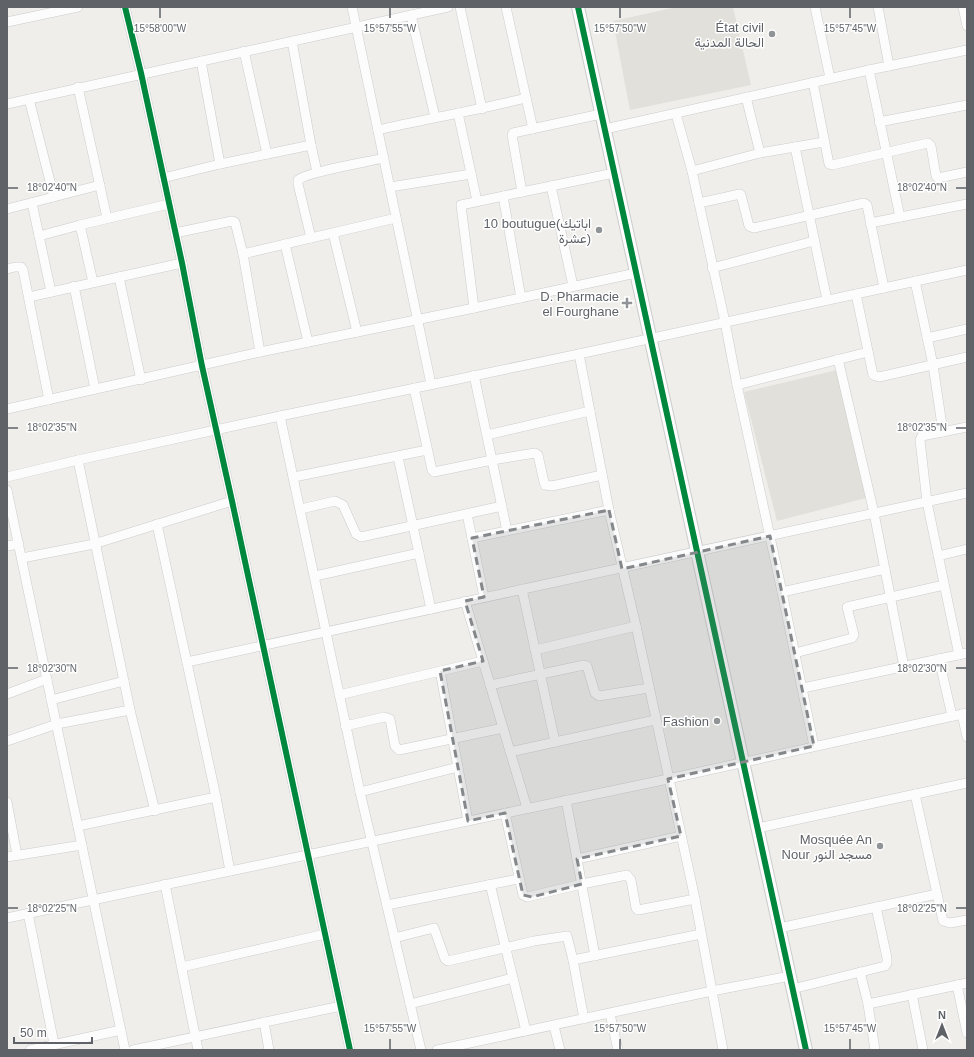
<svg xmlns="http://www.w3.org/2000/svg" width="974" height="1057" viewBox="0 0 974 1057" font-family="Helvetica,Vazirmatn,sans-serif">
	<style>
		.education { fill: #e2e0da }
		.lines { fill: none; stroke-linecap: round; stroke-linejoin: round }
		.minor-casing { stroke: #cbcccc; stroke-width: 10 }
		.tertiary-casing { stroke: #cbcccc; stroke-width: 14 }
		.minor { stroke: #fdfcfc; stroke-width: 9 }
		.tertiary { stroke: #fdfcfc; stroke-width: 12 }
		.cycleway-casing { stroke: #fff; stroke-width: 8 }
		.cycleway { stroke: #00873e; stroke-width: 6 }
		.marked { fill: #84888a; fill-opacity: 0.2; stroke: #84888a; stroke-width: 3; stroke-dasharray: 8 5; stroke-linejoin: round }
		.ticks { fill: none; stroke: #5f6368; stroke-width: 1.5 }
		.poi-dot { fill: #919496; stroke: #fff; stroke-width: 1.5 }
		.labels { text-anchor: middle; stroke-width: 3; stroke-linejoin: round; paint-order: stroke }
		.poi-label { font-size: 13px; fill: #5f6368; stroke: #fff; text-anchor: end }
		.ticks-label { font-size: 10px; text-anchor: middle; fill: #5f6368; stroke: #fff; stroke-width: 3; stroke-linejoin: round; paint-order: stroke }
	</style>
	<rect width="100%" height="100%" fill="#efeeea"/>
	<g class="education">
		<path d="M677 7H733L751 85 630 110 613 21Z"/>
		<path d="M837 370 866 498 777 521 744 392Z"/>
	</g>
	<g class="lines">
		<defs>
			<g id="minor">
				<path d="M125 7 141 73 182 263 202 366 232 501 350 1050"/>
				<path d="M352 7 431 384"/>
				<path d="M460 7 482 109"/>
				<path d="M506 7 533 129"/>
				<path d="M815 7 830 78"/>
				<path d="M878 7 889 66"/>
				<path d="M963 7 967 26"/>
				<path d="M411 15 435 117"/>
				<path d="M7 22 78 7"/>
				<path d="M292 41 311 145 317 172"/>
				<path d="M244 51 267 154"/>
				<path d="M201 61 220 164"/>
				<path d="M869 70 900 217"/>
				<path d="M813 82 829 164 832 165 928 143 931 146 936 176 938 178 967 172"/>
				<path d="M78 87 107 218"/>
				<path d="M746 97 760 153"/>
				<path d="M29 99 54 197"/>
				<path d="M7 104 448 7"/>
				<path d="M458 113 477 201"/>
				<path d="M676 114 692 171 725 322 737 385 782 592 814 746"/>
				<path d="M879 122 967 105"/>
				<path d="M605 129 869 70 967 50"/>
				<path d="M378 130C427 119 477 110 526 98"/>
				<path d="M795 147 827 300"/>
				<path d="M692 171 760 153 824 142"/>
				<path d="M163 178 220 164 311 145"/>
				<path d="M551 186 573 286"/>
				<path d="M390 187 471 174"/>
				<path d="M522 192 512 135 513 133 601 114"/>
				<path d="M503 196 521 298"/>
				<path d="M32 203 51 292"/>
				<path d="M699 203 740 194 741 195 749 226 754 228 864 203 867 205 884 288"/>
				<path d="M7 209 100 185"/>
				<path d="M870 223 967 204"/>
				<path d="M80 225 93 282"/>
				<path d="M175 233 232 221 235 222 243 254 260 352"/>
				<path d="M333 233 357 332"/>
				<path d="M39 236 80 225 169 204"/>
				<path d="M311 238 298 184V180C306 172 368 162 384 158"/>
				<path d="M285 244 308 342"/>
				<path d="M243 254 396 218"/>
				<path d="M712 268 814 241"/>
				<path d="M7 269 15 267H21L23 270 49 400"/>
				<path d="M119 277 141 380"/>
				<path d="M915 281 933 365 943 432"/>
				<path d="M74 286 95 389"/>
				<path d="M856 294 873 375 879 377 967 357"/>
				<path d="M29 297 182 263"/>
				<path d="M474 308 461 205 522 192 614 173"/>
				<path d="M927 338 967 329"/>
				<path d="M579 354 609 510 636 626 695 899 723 1050"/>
				<path d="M838 359 874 513 904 667"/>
				<path d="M474 375 507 531"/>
				<path d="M737 385 868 352"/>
				<path d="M414 388 432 470 434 472 492 460 535 453 538 455 544 482 545 485 552 486 602 475"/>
				<path d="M7 409 260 352 474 308 636 273"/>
				<path d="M280 416 360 792 421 1050"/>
				<path d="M487 435 590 411"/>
				<path d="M398 457 431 609"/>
				<path d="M78 460 130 710 155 811"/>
				<path d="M7 477 78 460 280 416 579 354 967 270"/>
				<path d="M294 477 427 450"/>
				<path d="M7 490 125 1050"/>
				<path d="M301 509 335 501 343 505 356 534 361 537 502 506"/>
				<path d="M467 514 484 597"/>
				<path d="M157 524 216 797 230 871"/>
				<path d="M472 538 609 510"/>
				<path d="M7 546 19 544"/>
				<path d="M938 556 967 549"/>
				<path d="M22 558 94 544 232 501"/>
				<path d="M315 576 419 553"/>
				<path d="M522 589 555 742"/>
				<path d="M782 592 885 569"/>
				<path d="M465 601 527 808"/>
				<path d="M535 650 636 626"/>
				<path d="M795 653 852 638 854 635 847 607 944 585"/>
				<path d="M959 655 927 502 920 440 922 436 967 427"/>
				<path d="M939 659 952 716"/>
				<path d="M187 662 967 493"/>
				<path d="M440 671 468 821"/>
				<path d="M490 685 584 665 587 666 595 693 599 696 649 688"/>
				<path d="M803 688 967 653"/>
				<path d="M7 694 47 679"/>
				<path d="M339 695 483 661"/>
				<path d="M51 700 124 681"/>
				<path d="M962 714 967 737"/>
				<path d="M345 726 384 717 390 719 395 746 399 750 503 728"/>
				<path d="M7 741 57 724 130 710"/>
				<path d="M510 752 655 720"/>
				<path d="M360 792 458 767"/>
				<path d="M915 794 943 921 950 923 967 920"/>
				<path d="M566 800 595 956"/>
				<path d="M7 802 17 855"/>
				<path d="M505 813 523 895 527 897 582 884 627 875 631 880 636 908 638 910 695 899"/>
				<path d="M78 826 216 797"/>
				<path d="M758 828 967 783"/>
				<path d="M7 857 82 845"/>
				<path d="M577 859 681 836"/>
				<path d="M165 884 198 1050"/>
				<path d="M490 884 526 1031"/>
				<path d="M387 905 518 879"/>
				<path d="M28 913 54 1044"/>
				<path d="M7 918 668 779 967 713"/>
				<path d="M779 928 937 894"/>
				<path d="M394 938 434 928 445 959 448 961 534 941 567 936 573 960 584 1019"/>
				<path d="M573 960 701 934"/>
				<path d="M182 967 325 934"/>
				<path d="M860 972 868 1004 875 1050"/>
				<path d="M957 985 967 1033"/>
				<path d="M792 989 885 966 887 963V958L876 907"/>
				<path d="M912 994 923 1050"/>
				<path d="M410 1004 513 978"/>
				<path d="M868 1004 967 983"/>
				<path d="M610 1014 618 1050"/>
				<path d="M264 1022 269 1050"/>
				<path d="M554 1026 560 1050"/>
				<path d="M30 1050 121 1030"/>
				<path d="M133 1050 341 1006"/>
				<path d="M437 1050 712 991 790 976"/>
			</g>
			<path id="tertiary" d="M578 7 806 1050"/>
		</defs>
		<use href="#minor" class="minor-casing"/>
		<use href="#tertiary" class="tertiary-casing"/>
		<use href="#minor" class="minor"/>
		<use href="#tertiary" class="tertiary"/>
		<defs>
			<g id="cycleway">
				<path d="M125 7 141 73 182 263 202 366 232 501 350 1050"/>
				<path d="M578 7 806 1050"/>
			</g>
		</defs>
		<use href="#cycleway" class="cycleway-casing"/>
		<use href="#cycleway" class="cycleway"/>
	</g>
	<path class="marked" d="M609 510 622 569 770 536 814 746 668 779 681 836 577 859 582 884 532 897 523 895 505 813 468 821 440 671 483 661 465 601 484 597 472 538Z"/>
	<path class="ticks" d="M160 8V18M390 8V18M620 8V18M850 8V18M8 188H18M956 188H966M8 428H18M956 428H966M8 668H18M956 668H966M8 908H18M956 908H966M390 1039V1049M620 1039V1049M850 1039V1049"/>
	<g class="poi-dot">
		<circle cx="772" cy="34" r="4"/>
		<circle cx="599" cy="230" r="4"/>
		<path d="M625 297h4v4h4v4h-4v4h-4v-4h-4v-4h4z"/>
		<circle cx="717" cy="721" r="4"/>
		<circle cx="880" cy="846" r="4"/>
	</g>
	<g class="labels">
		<g class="poi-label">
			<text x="764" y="32">État civil<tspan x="764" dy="15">الحالة المدنية</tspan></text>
			<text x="591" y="228">10 boutugue(اباتيك<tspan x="591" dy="15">عشرة)</tspan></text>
			<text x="619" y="301">D. Pharmacie<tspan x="619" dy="15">el Fourghane</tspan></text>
			<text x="709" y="726">Fashion</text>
			<text x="872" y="844">Mosquée An<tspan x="872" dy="15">Nour مسجد النور</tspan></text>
		</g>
	</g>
	<g class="ticks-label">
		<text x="160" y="32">15°58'00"W</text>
		<text x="390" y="32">15°57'55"W</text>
		<text x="620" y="32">15°57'50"W</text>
		<text x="850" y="32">15°57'45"W</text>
		<text x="52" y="191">18°02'40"N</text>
		<text x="922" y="191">18°02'40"N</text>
		<text x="52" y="431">18°02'35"N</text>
		<text x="922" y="431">18°02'35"N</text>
		<text x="52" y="672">18°02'30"N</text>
		<text x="922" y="672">18°02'30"N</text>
		<text x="52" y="912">18°02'25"N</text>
		<text x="922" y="912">18°02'25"N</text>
		<text x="390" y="1032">15°57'55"W</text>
		<text x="620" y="1032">15°57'50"W</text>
		<text x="850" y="1032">15°57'45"W</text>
	</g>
	<rect width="974" height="1057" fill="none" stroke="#5f6368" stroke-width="16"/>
	<g transform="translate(942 1025)" stroke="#ffffff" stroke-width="3" paint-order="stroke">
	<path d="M0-3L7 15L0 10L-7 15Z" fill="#5f6368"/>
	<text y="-6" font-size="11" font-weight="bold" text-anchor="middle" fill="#5f6368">N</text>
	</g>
	<path d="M14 1037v6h78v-6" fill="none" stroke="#5f6368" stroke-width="2"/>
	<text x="20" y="1037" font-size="12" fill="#5f6368" stroke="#ffffff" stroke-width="3" paint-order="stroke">50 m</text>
</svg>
